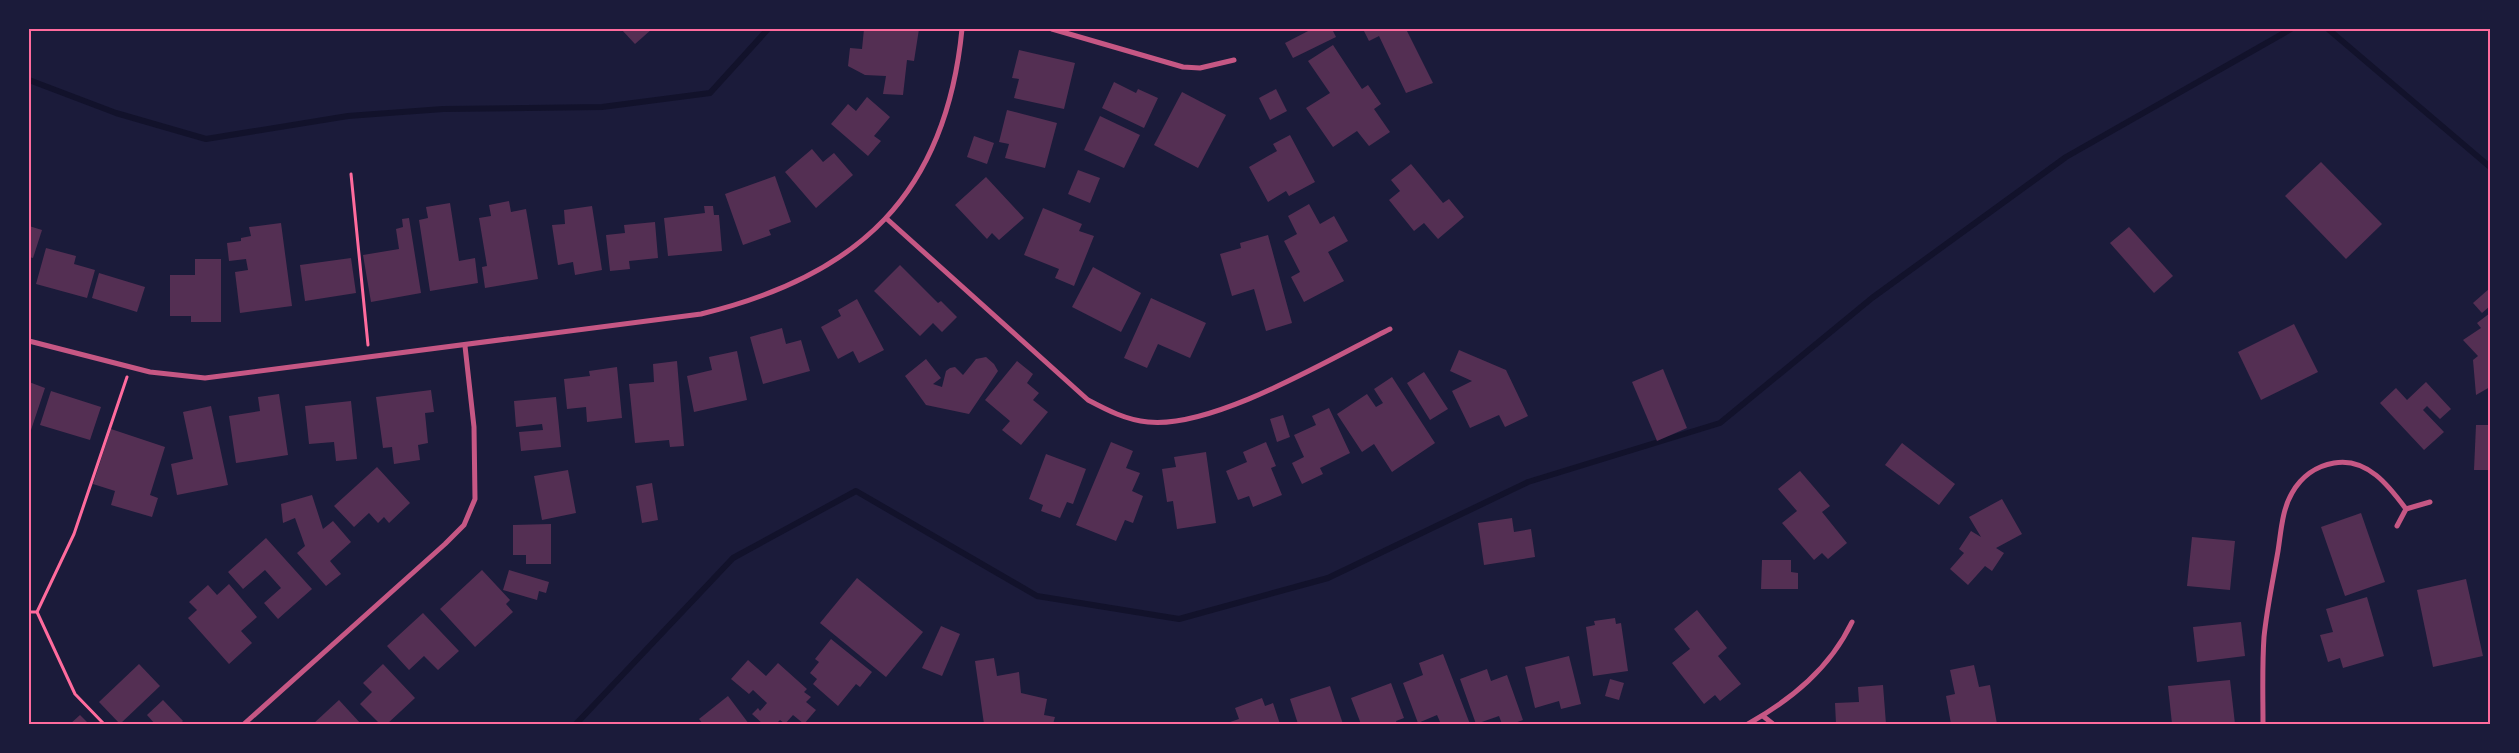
<svg xmlns="http://www.w3.org/2000/svg" width="2519" height="753" viewBox="0 0 2519 753" font-family="Mulish,sans-serif">
	<style>
		.lines { fill: none; stroke-linecap: round; stroke-linejoin: round }
		.stream { stroke: #12122b; stroke-width: 6 }
		.building { fill: #542f53 }
		.path { stroke: #ff6b9d; stroke-width: 3 }
		.minor { stroke: #c65784; stroke-width: 5 }
		.neatline { fill: none; stroke: #ff6b9d; stroke-width: 2 }
	</style>
	<rect width="100%" height="100%" fill="#1b1b3a"/>
	<g class="lines">
		<g class="stream">
			<path d="M2328 29 2490 167"/>
			<path d="M29 80 116 113 206 139 348 116 443 109 602 107 710 93 768 29"/>
			<path d="M576 724 733 558 856 491 1037 596 1179 619 1328 578 1528 482 1720 423 1872 298 2066 157 2291 29"/>
		</g>
	</g>
	<g class="building">
		<path d="M621 29H652L635 44Z"/>
		<path d="M864 29H919L914 61 907 60 903 95 883 94 886 76 865 75 848 66 850 48 862 49Z"/>
		<path d="M1312 29H1332L1336 37 1293 58 1285 43Z"/>
		<path d="M1363 29H1406L1433 83 1406 93 1379 36 1369 41Z"/>
		<path d="M1333 45 1362 89 1368 85 1381 104 1374 109 1390 132 1369 146 1357 131 1333 147 1306 108 1330 93 1308 61Z"/>
		<path d="M1019 50 1075 63 1064 109 1014 98 1019 79 1012 78Z"/>
		<path d="M1114 82 1136 93 1138 89 1158 98 1144 128 1102 108Z"/>
		<path d="M1276 89 1287 111 1270 120 1259 98Z"/>
		<path d="M1182 92 1226 115 1198 168 1154 145Z"/>
		<path d="M867 97 890 117 874 136 881 141 868 156 831 124 848 104 856 111Z"/>
		<path d="M1007 110 1057 123 1045 168 1005 158 1009 144 999 142Z"/>
		<path d="M1100 116 1140 135 1124 168 1084 150Z"/>
		<path d="M1290 135 1315 182 1289 196 1286 191 1268 202 1249 167 1277 151 1273 144Z"/>
		<path d="M974 136 994 143 987 164 967 157Z"/>
		<path d="M812 149 823 162 834 153 853 175 816 208 785 172Z"/>
		<path d="M2321 162 2382 224 2346 259 2285 196Z"/>
		<path d="M1411 164 1443 203 1449 199 1464 217 1438 239 1424 223 1414 231 1389 200 1400 191 1391 180Z"/>
		<path d="M1078 170 1100 178 1090 203 1068 194Z"/>
		<path d="M775 176 791 222 769 230 771 235 743 245 725 194Z"/>
		<path d="M986 177 1024 218 999 240 992 233 987 239 955 205Z"/>
		<path d="M509 201 511 212 526 209 538 279 485 288 482 267 487 266 479 218 491 216 489 205Z"/>
		<path d="M450 203 459 261 475 258 478 283 430 291 419 220 428 218 426 207Z"/>
		<path d="M1309 204 1320 224 1334 216 1348 241 1328 252 1344 281 1304 302 1291 277 1300 272 1284 241 1297 234 1288 216Z"/>
		<path d="M592 206 602 270 575 275 573 262 558 265 552 225 565 224 564 210Z"/>
		<path d="M704 206H713L714 215H719L722 251 668 256 664 218 705 213Z"/>
		<path d="M1043 208 1082 224 1079 231 1094 236 1074 286 1055 278 1059 269 1024 255Z"/>
		<path d="M409 218 421 293 371 302 363 255 399 249 396 229 403 227 402 219Z"/>
		<path d="M655 222 658 258 629 261 630 269 610 271 606 235 625 233 624 225Z"/>
		<path d="M281 223 292 306 240 313 235 272 248 270 246 259 229 261 227 243 241 241V238L251 236 249 227Z"/>
		<path d="M29 226 42 230 33 258 29 257Z"/>
		<path d="M2129 227 2173 276 2154 293 2110 243Z"/>
		<path d="M1268 235 1292 323 1266 331 1254 289 1232 296 1220 254 1241 248 1240 243Z"/>
		<path d="M46 248 76 256 74 264 95 270 87 298 36 284Z"/>
		<path d="M351 258 356 293 305 301 300 265Z"/>
		<path d="M195 259H221V322H191V316H170V275H195Z"/>
		<path d="M900 265 938 303 941 301 957 317 942 332 933 323 920 336 874 291Z"/>
		<path d="M1093 267 1141 293 1121 332 1072 307Z"/>
		<path d="M99 273 145 287 137 312 92 298Z"/>
		<path d="M2490 288V306L2482 313 2473 303Z"/>
		<path d="M1151 298 1206 323 1190 358 1158 344 1147 368 1124 358Z"/>
		<path d="M857 299 884 350 859 363 853 351 838 359 821 327 841 316 838 310Z"/>
		<path d="M2490 313V387L2476 395 2473 360 2478 356 2463 340 2481 328 2477 323Z"/>
		<path d="M2294 324 2318 372 2261 400 2238 352Z"/>
		<path d="M782 328 786 344 801 340 810 371 763 384 750 337Z"/>
		<path d="M1459 350 1506 370 1528 416 1505 427 1499 415 1470 428 1452 391 1472 381 1450 371Z"/>
		<path d="M737 351 747 400 694 412 687 376 712 370 709 357Z"/>
		<path d="M986 357 994 364 998 371 969 414 926 405 905 376 926 359 941 378 933 384 942 387 946 371 950 368 955 367 963 375 976 359Z"/>
		<path d="M677 361 684 446 670 447 669 440 635 443 629 384 654 382 653 364Z"/>
		<path d="M1017 361 1033 374 1027 383 1039 393 1033 400 1048 412 1021 445 1002 430 1010 421 985 400Z"/>
		<path d="M617 367 622 418 587 422 586 407 567 409 564 379 590 376 589 371Z"/>
		<path d="M1663 369 1687 428 1657 441 1632 382Z"/>
		<path d="M1424 372 1448 409 1430 420 1407 383Z"/>
		<path d="M1392 377 1435 443 1392 472 1374 444 1362 452 1337 414 1367 394 1376 407 1383 403 1374 389Z"/>
		<path d="M29 382 45 388 29 436Z"/>
		<path d="M2426 382 2451 409 2440 419 2427 406 2423 410 2444 432 2424 450 2380 403 2396 388 2407 400Z"/>
		<path d="M431 390 434 412 425 413 428 443 418 445 420 460 394 464 392 447 383 448 376 397Z"/>
		<path d="M51 391 101 407 90 440 40 425Z"/>
		<path d="M279 394 288 455 236 463 229 416 260 411 258 397Z"/>
		<path d="M556 397 561 447 521 451 519 432 543 430 542 424 516 427 514 401Z"/>
		<path d="M351 401 357 459 336 461 334 442 309 444 305 406Z"/>
		<path d="M211 406 228 485 177 495 171 464 193 459 183 412Z"/>
		<path d="M1329 408 1350 453 1320 468 1323 474 1302 484 1292 463 1304 457 1294 435 1316 425 1312 416Z"/>
		<path d="M1283 415 1290 437 1277 442 1270 419Z"/>
		<path d="M2476 425H2490V470H2474Z"/>
		<path d="M111 429 165 447 150 495 158 498 152 517 111 505 115 491 93 484Z"/>
		<path d="M1111 442 1133 451 1126 468 1140 473 1132 491 1143 496 1133 523 1125 520 1116 541 1076 525Z"/>
		<path d="M1266 442 1276 466 1271 468 1282 495 1253 507 1249 496 1238 500 1226 471 1247 462 1243 452Z"/>
		<path d="M1902 443 1955 484 1939 505 1885 465Z"/>
		<path d="M1206 452 1216 523 1177 529 1173 501 1167 502 1162 469 1176 467 1174 457Z"/>
		<path d="M1046 454 1086 469 1073 504 1067 502 1060 518 1041 511 1043 505 1029 499Z"/>
		<path d="M377 467 410 503 389 523 384 517 378 523 369 513 354 527 334 506Z"/>
		<path d="M568 470 576 513 542 520 534 476Z"/>
		<path d="M1800 471 1830 506 1822 512 1847 543 1828 559 1822 553 1814 560 1782 523 1797 511 1778 489Z"/>
		<path d="M652 483 658 520 642 523 636 486Z"/>
		<path d="M312 495 323 529 333 521 351 542 330 561 341 574 326 586 297 553 305 546 295 518 283 523 281 504Z"/>
		<path d="M2002 499 2022 534 1996 548 2004 553 1992 571 1985 566 1968 585 1950 569 1964 553 1959 549 1971 531 1981 537 1969 517Z"/>
		<path d="M2361 513 2385 582 2345 596 2321 527Z"/>
		<path d="M1512 518 1514 532 1531 529 1535 557 1484 565 1478 523Z"/>
		<path d="M551 524V564H526V555H513V525Z"/>
		<path d="M2192 537 2235 541 2230 590 2187 586Z"/>
		<path d="M266 538 312 589 278 619 264 603 281 588 265 570 243 589 228 572Z"/>
		<path d="M1762 560H1791V572L1798 573V589H1761Z"/>
		<path d="M482 570 510 600 506 604 513 612 475 647 440 609Z"/>
		<path d="M509 570 549 582 546 593 539 591 537 600 503 590Z"/>
		<path d="M857 578 923 632 886 677 820 623Z"/>
		<path d="M2466 579 2483 656 2433 667 2417 590Z"/>
		<path d="M229 584 257 617 241 631 252 643 229 664 188 618 197 610 189 602 208 585 217 595Z"/>
		<path d="M2367 597 2384 656 2343 668 2340 658 2328 662 2320 635 2333 632 2326 609Z"/>
		<path d="M1697 610 1727 648 1718 656 1741 684 1720 701 1715 695 1704 704 1672 663 1690 649 1674 629Z"/>
		<path d="M423 613 459 651 438 670 424 656 409 670 387 646Z"/>
		<path d="M1615 618 1616 624 1621 623 1628 671 1593 676 1586 627 1595 625 1594 621Z"/>
		<path d="M2241 622 2245 656 2197 662 2193 627Z"/>
		<path d="M941 626 960 634 942 676 922 668Z"/>
		<path d="M831 639 872 672 860 687 856 684 838 706 813 684 817 679 810 673 819 662 815 659Z"/>
		<path d="M1443 654 1470 724H1441L1437 715 1418 723 1403 683 1423 675 1419 663Z"/>
		<path d="M1569 656 1581 704 1561 709 1559 701 1535 708 1525 667Z"/>
		<path d="M994 658 997 676 1019 672 1021 693 1047 699 1044 715 1055 717 1053 724H984L975 661Z"/>
		<path d="M748 660 766 676 778 663 807 689 804 692 811 697 806 702 816 710 804 724 793 715 785 724 780 720 776 724H763L752 714 758 708 760 711 767 703 753 690 749 694 731 679Z"/>
		<path d="M139 664 160 686 120 724 99 702Z"/>
		<path d="M383 664 415 698 387 724H380L360 704 372 692 363 683Z"/>
		<path d="M1974 665 1979 687 1990 685 1997 724H1951L1946 696 1955 694 1950 670Z"/>
		<path d="M1487 669 1491 681 1507 675 1523 720 1512 724H1502L1499 716 1476 724 1460 679Z"/>
		<path d="M1610 679 1624 683 1619 700 1605 696Z"/>
		<path d="M2230 680 2235 724H2172L2168 686Z"/>
		<path d="M1391 683 1404 718 1396 721 1397 724H1361L1351 698Z"/>
		<path d="M1883 685 1886 724H1836L1835 703 1859 702 1858 687Z"/>
		<path d="M1330 686 1343 724H1298L1290 699Z"/>
		<path d="M728 696 749 724H703L699 719Z"/>
		<path d="M1262 698 1265 706 1273 703 1280 724H1231L1230 722 1239 719 1235 708Z"/>
		<path d="M163 700 183 721 180 724H155L147 715Z"/>
		<path d="M339 700 361 724H313Z"/>
		<path d="M80 715 89 724H70Z"/>
	</g>
	<g class="lines">
		<g class="path">
			<path d="M351 174 368 345"/>
			<path d="M29 612H37"/>
			<path d="M104 724 75 694 37 612 74 534 127 377"/>
		</g>
		<g class="minor">
			<path d="M1052 29 1183 67 1200 68 1234 60"/>
			<path d="M887 219 1088 400C1107 410 1126 420 1148 422 1213 429 1330 359 1390 329"/>
			<path d="M29 341 150 372 205 378 701 314C859 276 946 194 962 29"/>
			<path d="M2397 526 2406 509 2430 502"/>
			<path d="M1763 716 1773 724"/>
			<path d="M244 724 445 544 464 525 475 499 474 427 465 346"/>
			<path d="M1748 724C1792 699 1830 668 1852 622"/>
			<path d="M2263 724C2263 695 2262 666 2264 637 2267 608 2273 580 2278 551 2281 532 2282 510 2292 493 2301 477 2316 466 2334 463 2367 457 2389 486 2406 509"/>
		</g>
	</g>
	<rect width="2519" height="753" fill="none" stroke="#1b1b3a" stroke-width="60"/>
	<rect x="30" y="30" width="2459" height="693" class="neatline"/>
</svg>
